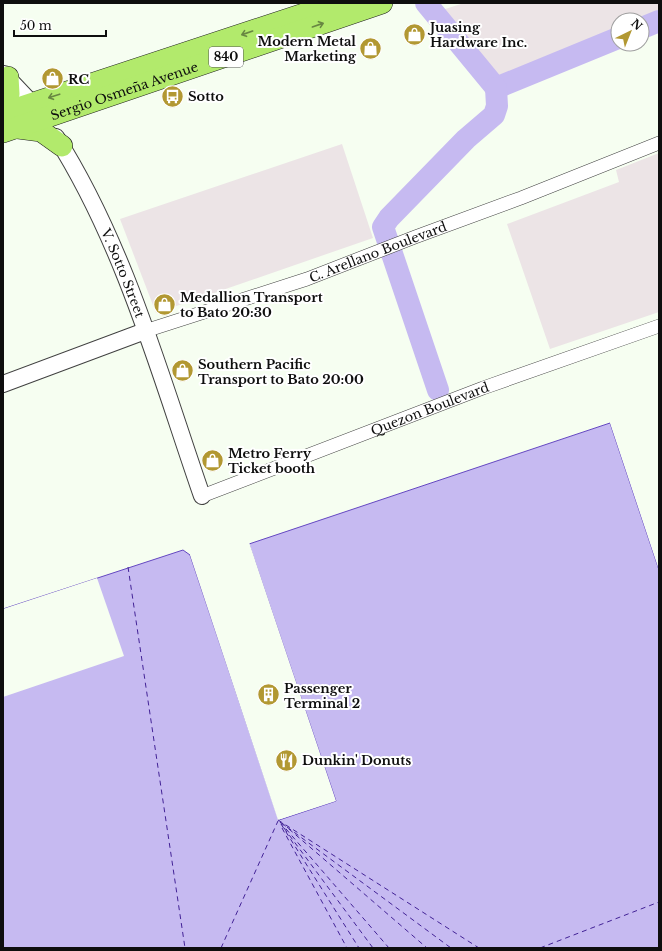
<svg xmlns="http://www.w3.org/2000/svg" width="662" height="951" viewBox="0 0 662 951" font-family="'Libre Baskerville',serif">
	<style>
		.industrial { fill: #ece4e6 }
		.water { fill: #c6baf1; stroke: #6447c1 }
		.pier { fill: #f6fef1 }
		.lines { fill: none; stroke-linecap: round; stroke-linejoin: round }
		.river { stroke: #c6baf1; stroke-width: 22 }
		.ferry { stroke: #422296; stroke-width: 1; stroke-dasharray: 5 4; stroke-linecap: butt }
		.minor-casing { stroke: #414141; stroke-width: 14 }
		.tertiary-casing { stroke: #414141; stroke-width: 18 }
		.trunk-casing { stroke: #1f1f1f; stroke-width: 22 }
		.minor { stroke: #fff; stroke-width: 13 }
		.tertiary { stroke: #fff; stroke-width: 16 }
		.trunk { stroke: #b2ea6c; stroke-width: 21 }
		.oneway { stroke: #688742 }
		.labels { text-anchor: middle; stroke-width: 4; stroke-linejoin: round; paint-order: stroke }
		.shield { fill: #fff; stroke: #565656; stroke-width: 1 }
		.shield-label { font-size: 12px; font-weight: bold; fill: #0e0e0e }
		.poi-label { font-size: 13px; font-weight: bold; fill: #0e0e0e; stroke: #fff; text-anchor: start }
		.street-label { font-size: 13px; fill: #0e0e0e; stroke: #fff }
	</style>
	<rect width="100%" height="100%" fill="#f6fef1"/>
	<g class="industrial">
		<path d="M464 3H659V11L638 20H618V28L493 79 442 10Z"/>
		<path d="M342 144 373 238 156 313 120 219Z"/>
		<path d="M659 153V312L550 349 507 224 619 182 616 170Z"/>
	</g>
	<path class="water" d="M610 423 659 570V948H3V609L183 550 190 555 279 820 336 801 249 544Z"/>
	<g class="pier">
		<path d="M612 422 659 563V570L610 423Z"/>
		<path d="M249 542 336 801 278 820 190 555H192L280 818 334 800 247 544Z"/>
		<path d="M97 578 124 656 3 697V609Z"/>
	</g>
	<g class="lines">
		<g class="river">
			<path d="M426 3 496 88"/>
			<path d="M642 28 659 21"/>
			<path d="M496 88 618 38"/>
			<path d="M438 390 383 227 389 218 466 139 494 115 497 106 496 88"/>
		</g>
		<g class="ferry">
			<path d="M128 567 185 948"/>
			<path d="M278 820 479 948"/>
			<path d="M280 822 389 948"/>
			<path d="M282 823 427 948"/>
			<path d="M281 824 359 948"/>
			<path d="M287 827 451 948"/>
			<path d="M282 828 347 948"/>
			<path d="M284 828 373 948"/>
			<path d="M221 948 278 821"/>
			<path d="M540 948 659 902"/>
		</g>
		<defs>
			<g id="minor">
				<path id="s1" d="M145 331 307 279 415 237 521 198 659 143"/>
				<path id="s2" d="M202 496 483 388 659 326"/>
			</g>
			<g id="tertiary">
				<path d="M4 74 39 111"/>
				<path id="s3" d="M56 137C125 246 160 375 202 496"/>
				<path d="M3 384 145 331"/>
			</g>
			<g id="trunk">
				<path d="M3 108 9 94 8 77"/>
				<path d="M3 113 337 3"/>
				<path d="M18 128 41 131 62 146"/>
				<path id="s4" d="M3 132 382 3"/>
			</g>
		</defs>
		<use href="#minor" class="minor-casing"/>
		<use href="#tertiary" class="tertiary-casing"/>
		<use href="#trunk" class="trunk-casing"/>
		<use href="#minor" class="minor"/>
		<use href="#tertiary" class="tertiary"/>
		<use href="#trunk" class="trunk"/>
	</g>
	<defs><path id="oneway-shaft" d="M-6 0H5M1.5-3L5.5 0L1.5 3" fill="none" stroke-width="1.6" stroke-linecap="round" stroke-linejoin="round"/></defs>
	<g class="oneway">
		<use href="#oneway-shaft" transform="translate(318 25) rotate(-19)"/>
		<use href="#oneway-shaft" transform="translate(247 33) rotate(161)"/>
		<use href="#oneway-shaft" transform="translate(54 96) rotate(162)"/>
	</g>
	<defs>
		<symbol id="shop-disc" viewBox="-11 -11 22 22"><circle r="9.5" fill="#b29832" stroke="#fff"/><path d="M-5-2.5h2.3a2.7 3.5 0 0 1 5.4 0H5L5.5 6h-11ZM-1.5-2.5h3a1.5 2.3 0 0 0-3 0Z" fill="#fff"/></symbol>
		<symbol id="bus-disc" viewBox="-11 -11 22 22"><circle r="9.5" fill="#b29832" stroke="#fff"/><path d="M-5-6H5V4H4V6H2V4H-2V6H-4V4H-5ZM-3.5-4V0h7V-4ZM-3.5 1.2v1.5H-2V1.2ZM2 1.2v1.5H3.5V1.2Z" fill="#fff"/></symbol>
		<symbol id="building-disc" viewBox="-11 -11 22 22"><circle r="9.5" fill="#b29832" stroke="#fff"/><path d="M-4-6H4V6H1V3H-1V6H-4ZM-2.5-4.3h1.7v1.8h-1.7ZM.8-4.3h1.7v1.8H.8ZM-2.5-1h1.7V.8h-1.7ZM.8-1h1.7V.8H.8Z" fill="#fff"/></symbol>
		<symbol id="restaurant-disc" viewBox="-11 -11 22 22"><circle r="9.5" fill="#b29832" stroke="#fff"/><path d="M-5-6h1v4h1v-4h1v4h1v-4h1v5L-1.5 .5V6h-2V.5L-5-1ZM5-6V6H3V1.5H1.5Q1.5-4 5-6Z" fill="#fff"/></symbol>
	</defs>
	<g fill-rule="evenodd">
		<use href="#shop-disc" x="402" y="22" width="25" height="25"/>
		<use href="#shop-disc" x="358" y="36" width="25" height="25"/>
		<use href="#shop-disc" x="40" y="66" width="25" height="25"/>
		<use href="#bus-disc" x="160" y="84" width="25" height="25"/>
		<use href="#shop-disc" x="152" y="292" width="25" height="25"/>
		<use href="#shop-disc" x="170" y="358" width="25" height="25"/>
		<use href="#shop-disc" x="200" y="448" width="25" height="25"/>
		<use href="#building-disc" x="256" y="682" width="25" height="25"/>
		<use href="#restaurant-disc" x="274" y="748" width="25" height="25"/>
	</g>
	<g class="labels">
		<rect class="shield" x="209" y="47" width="34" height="20" rx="3"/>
		<g class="shield-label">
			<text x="226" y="61">840</text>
		</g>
		<g class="poi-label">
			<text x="430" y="32">Juasing<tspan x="430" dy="15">Hardware Inc.</tspan></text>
			<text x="356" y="46" text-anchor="end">Modern Metal<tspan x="356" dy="15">Marketing</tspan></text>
			<text x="68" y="84">RC</text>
			<text x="188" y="101">Sotto</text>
			<text x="180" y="302">Medallion Transport<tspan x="180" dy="15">to Bato 20:30</tspan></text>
			<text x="198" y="369">Southern Pacific<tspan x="198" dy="15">Transport to Bato 20:00</tspan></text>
			<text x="228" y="458">Metro Ferry<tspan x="228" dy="15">Ticket booth</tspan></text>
			<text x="284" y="693">Passenger<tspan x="284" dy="15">Terminal 2</tspan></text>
			<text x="302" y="765">Dunkin' Donuts</text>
		</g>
		<g class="street-label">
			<text dy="5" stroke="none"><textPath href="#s4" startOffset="128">Sergio Osmeña Avenue</textPath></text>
			<text dy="5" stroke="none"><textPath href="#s1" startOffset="246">C. Arellano Boulevard</textPath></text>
			<text dy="5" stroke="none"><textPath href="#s3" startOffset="152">V. Sotto Street</textPath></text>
			<text dy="5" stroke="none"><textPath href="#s2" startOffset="244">Quezon Boulevard</textPath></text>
		</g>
	</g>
	<rect width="662" height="951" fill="none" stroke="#0e0e0e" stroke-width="8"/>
	<g transform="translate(630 32) rotate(43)"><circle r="19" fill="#ffffff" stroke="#9f9f9f"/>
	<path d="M0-3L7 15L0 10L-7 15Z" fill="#b29832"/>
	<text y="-6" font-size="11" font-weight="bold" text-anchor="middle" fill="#0e0e0e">N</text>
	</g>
	<path d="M14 30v6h92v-6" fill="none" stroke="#0e0e0e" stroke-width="2"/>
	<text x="20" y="30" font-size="12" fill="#0e0e0e" stroke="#ffffff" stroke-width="3" paint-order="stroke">50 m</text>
</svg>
